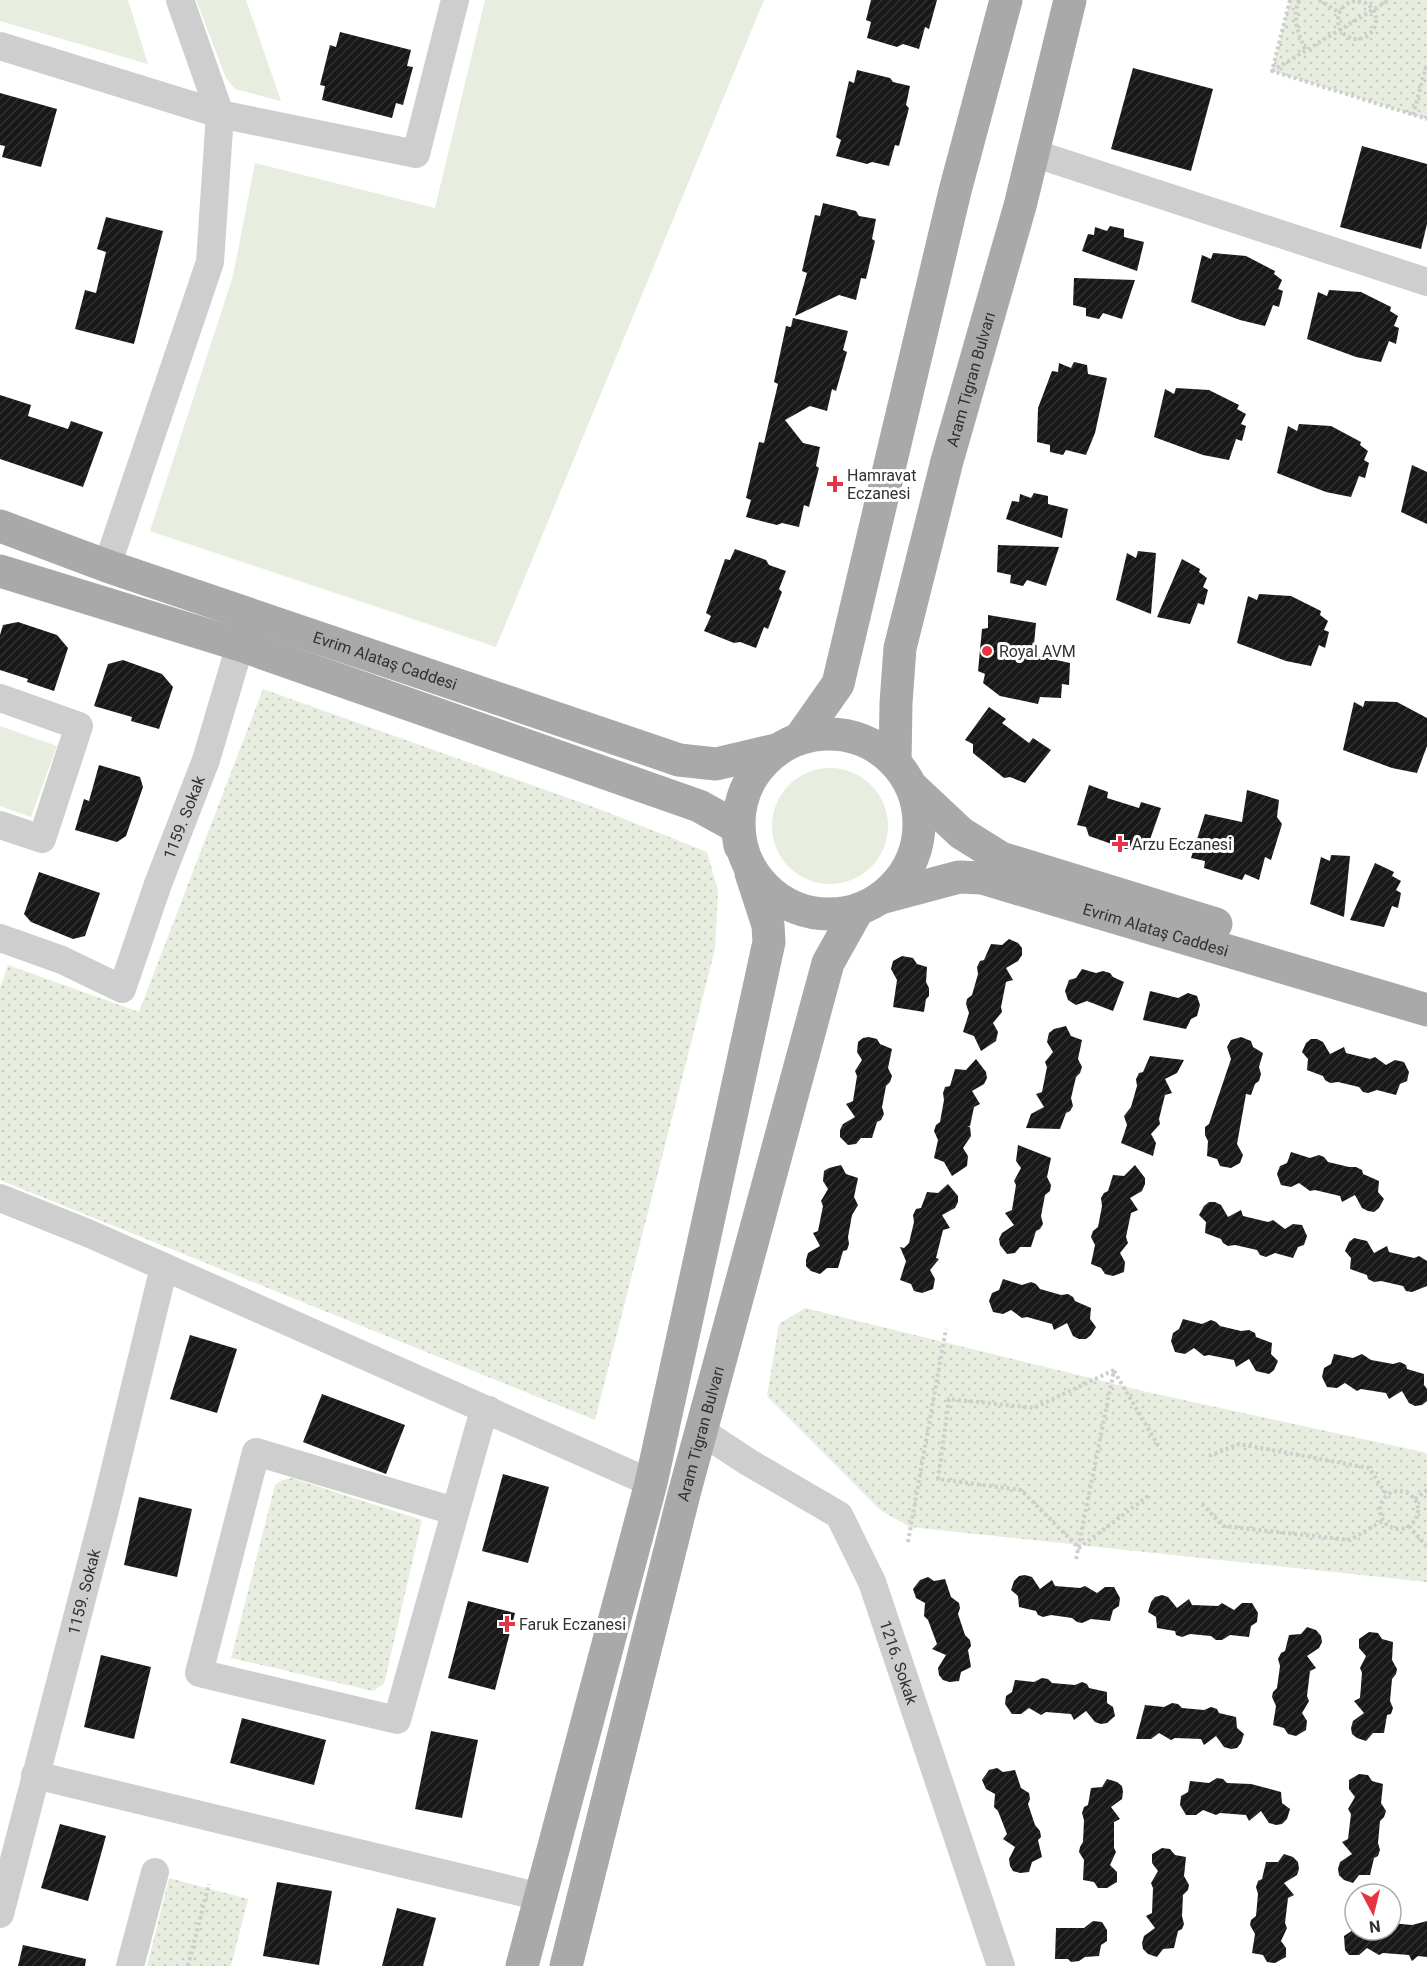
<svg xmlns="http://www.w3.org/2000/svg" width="1427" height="1966" viewBox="0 0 1427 1966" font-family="Roboto,sans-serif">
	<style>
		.green { fill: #e7eddf }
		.park { fill: url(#park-dots) }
		.building { fill: url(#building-hatch) }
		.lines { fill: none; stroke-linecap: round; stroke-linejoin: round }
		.path { stroke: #cecece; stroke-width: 4; stroke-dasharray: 3 3; stroke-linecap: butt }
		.minor { stroke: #cecece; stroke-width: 28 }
		.major { stroke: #a9a9a9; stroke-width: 33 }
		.poi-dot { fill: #e53545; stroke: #fff; stroke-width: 2 }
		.labels { text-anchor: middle; stroke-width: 6; stroke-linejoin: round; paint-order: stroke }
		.street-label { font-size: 16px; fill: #313131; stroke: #fff }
		.poi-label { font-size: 16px; fill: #313131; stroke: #fff; text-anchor: start }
	</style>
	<defs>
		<pattern id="park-dots" width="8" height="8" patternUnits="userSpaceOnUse" patternTransform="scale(1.5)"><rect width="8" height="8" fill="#e7eddf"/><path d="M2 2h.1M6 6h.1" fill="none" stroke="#c7ccc0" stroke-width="1.8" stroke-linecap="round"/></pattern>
		<pattern id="building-hatch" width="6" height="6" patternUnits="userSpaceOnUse" patternTransform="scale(1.5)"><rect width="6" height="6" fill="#181818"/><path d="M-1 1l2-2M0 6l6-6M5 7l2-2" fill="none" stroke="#313131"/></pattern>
	</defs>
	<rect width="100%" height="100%" fill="#fff"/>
	<g class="green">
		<path d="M0 0H128L148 64 0 21Z"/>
		<path d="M196 0H246L281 101 235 89 226 78Z"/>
		<path d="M485 0H764L496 647 150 531 233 276 255 163 435 208Z"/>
		<path d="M0 726 57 746 31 817 0 806Z"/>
		<circle cx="830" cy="826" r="58"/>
	</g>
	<g class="park">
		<path d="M1290 0H1427V119L1272 71Z"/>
		<path d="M263 689 599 809 707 852 718 891 715 949 595 1420 0 1180V988L8 965 139 1012Z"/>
		<path d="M805 1308 1147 1392 1427 1453V1582L910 1527 880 1510 767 1396 779 1324Z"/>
		<path d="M292 1478 422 1520 384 1684 373 1691 231 1658 275 1485 282 1480Z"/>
		<path d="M169 1878 248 1899 231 1966H147Z"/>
	</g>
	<g class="building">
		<path d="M871 0H937L929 29 925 27 919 49 903 44 897 47 867 38 871 22 866 20Z"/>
		<path d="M340 32 411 50 407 66 413 67 403 105 396 103 392 118 322 100 325 86 320 85 330 45 336 47Z"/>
		<path d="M1133 68 1213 89 1191 171 1111 149Z"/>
		<path d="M857 70 890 78 893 82 910 86 906 105 909 108 899 146 895 145 889 166 872 162 867 164 836 156 841 140 836 137 849 81 854 83Z"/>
		<path d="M0 93 57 109 41 167 2 157 5 146 0 145Z"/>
		<path d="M1362 146 1427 164V224L1421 249 1340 227Z"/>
		<path d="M823 203 856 211 859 216 876 219 872 239 875 241 866 279 861 278 856 300 839 295 795 316 807 273 802 271 815 215 820 216Z"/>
		<path d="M106 217 163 231 134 344 75 329 85 290 96 293 106 252 97 249Z"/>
		<path d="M1110 226 1124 229V237L1144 242 1137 271 1082 251 1088 234 1094 235 1095 227 1107 231Z"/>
		<path d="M1213 253 1246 256 1275 271 1274 274 1282 280 1278 289 1283 291 1279 307 1273 305 1265 326 1240 320 1191 302 1202 255 1211 259Z"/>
		<path d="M1074 278 1135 280 1122 319 1103 313 1099 319 1086 316V308L1073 305Z"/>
		<path d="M1329 290 1361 292 1391 307 1390 311 1398 316 1394 326 1399 328 1396 344 1389 341 1381 362 1356 357 1307 339 1318 292 1327 296Z"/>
		<path d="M793 318 848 331 843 350 847 352 836 391 832 389 827 411 810 406 785 420 803 443 820 447 816 466 819 468 809 507 804 505 799 527 782 523 777 525 746 517 751 500 746 498 759 442 764 443 778 384 774 382 786 326 791 327Z"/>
		<path d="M1074 362 1087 365 1088 374 1107 378 1095 433 1086 455 1066 450 1063 455 1050 452V445L1037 442 1038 408 1052 371 1058 372 1059 363 1071 368Z"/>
		<path d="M1176 388 1209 390 1239 405 1237 409 1246 414 1241 424 1246 426 1242 441 1236 439 1229 460 1203 455 1154 437 1165 389 1174 394Z"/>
		<path d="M0 395 31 405 28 416 68 429 71 421 103 432 83 487 0 459Z"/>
		<path d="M1299 424 1331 426 1361 442 1360 445 1368 451 1364 460 1369 463 1365 478 1359 476 1351 497 1326 492 1277 473 1288 426 1297 431Z"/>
		<path d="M1412 465 1427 472V524L1401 512Z"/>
		<path d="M1034 493 1048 496V504L1068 509 1062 538 1006 519 1012 501 1019 502 1020 494 1031 498Z"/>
		<path d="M998 545 1059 547 1046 586 1027 580 1023 586 1010 583 1011 575 997 572Z"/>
		<path d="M735 549 766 560 769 565 786 571 779 589 782 592 768 629 764 627 756 648 740 642 734 643 704 631 711 616 706 613 725 559 730 560Z"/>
		<path d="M1138 551 1156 553 1151 614 1116 600 1127 553 1136 558Z"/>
		<path d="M1182 559 1200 569 1199 572 1207 578 1203 587 1208 590 1204 605 1198 603 1190 624 1157 617Z"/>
		<path d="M1259 594 1291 596 1321 611 1320 615 1328 621 1324 630 1329 632 1325 648 1319 645 1311 666 1286 661 1237 643 1248 596 1257 600Z"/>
		<path d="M988 615 1036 623 1033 655 1070 663 1069 685 1062 684 1061 698 1040 697 1038 704 1000 696 983 683 985 674 978 671 982 629 988 628Z"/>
		<path d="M18 622 57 635 68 648 54 691 27 682 28 679 0 670V635L3 625Z"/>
		<path d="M123 660 162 674 173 687 159 729 131 721 132 717 94 706 108 664Z"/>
		<path d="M1365 701 1397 702 1427 718V746L1417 773 1392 768 1343 750 1354 702 1363 707Z"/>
		<path d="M989 707 1006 719 1002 723 1029 743 1033 738 1051 750 1025 783 1010 777 1004 778 973 753V744L965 740Z"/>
		<path d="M99 765 140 777 143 787 126 836 117 842 75 830 84 799 89 801Z"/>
		<path d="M1089 785 1108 792 1107 798 1139 808 1141 802 1161 808 1147 848 1132 847 1126 849 1089 836 1086 827 1077 825Z"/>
		<path d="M1247 790 1279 800 1277 817 1282 824 1271 860 1265 857 1259 880 1245 874 1242 880 1204 868 1205 861 1191 858 1205 814 1242 822Z"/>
		<path d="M1331 855 1350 856 1344 917 1310 904 1321 857 1330 861Z"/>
		<path d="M1375 863 1394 872 1392 876 1401 881 1396 890 1401 893 1398 908 1392 906 1384 927 1350 920Z"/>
		<path d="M39 872 100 893 85 936 73 939 31 922 24 914Z"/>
		<path d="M1009 939 1018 943 1022 948V955L1018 961 1006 968 1013 980 1006 982 1001 1007 1002 1012 993 1023 998 1032 996 1041 981 1051 974 1036 963 1032 969 1013 966 1004 967 999 972 995 978 974 977 967 980 961 984 960 991 944 1002 945Z"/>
		<path d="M902 956 913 958 917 964 927 967 926 982 929 988V996L926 999 924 1012 893 1007 897 980 891 969 893 961Z"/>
		<path d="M1082 969 1096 973 1103 971 1110 973 1113 977 1124 982 1113 1011 1087 1001 1076 1005 1068 1000 1065 991 1069 980 1076 978Z"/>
		<path d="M1150 991 1178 998 1188 993 1197 996 1200 1005 1197 1016 1191 1019 1186 1029 1143 1020Z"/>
		<path d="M1066 1026 1071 1036 1082 1040 1078 1059 1082 1067 1080 1073 1076 1077 1071 1098 1073 1106 1070 1111 1066 1113 1060 1129 1026 1128 1031 1114 1044 1107 1036 1094 1042 1092 1047 1067 1045 1062 1053 1052 1047 1042 1049 1033 1054 1029Z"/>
		<path d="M869 1037 877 1039 880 1044 892 1049 888 1068 892 1076 890 1082 886 1086 882 1107 884 1114 881 1120 877 1122 872 1138H861L856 1144 848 1145 840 1137V1130L843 1124 855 1117 846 1104 853 1101 857 1076 855 1071 862 1060 857 1052 858 1042 863 1038Z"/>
		<path d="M1241 1037 1251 1041 1253 1047 1263 1053 1259 1067 1261 1074 1259 1081 1255 1084 1251 1095 1246 1094 1237 1144 1243 1155 1240 1163 1231 1168 1220 1166 1217 1159 1207 1156 1208 1141 1205 1135V1127L1209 1124 1231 1059 1227 1047 1231 1040Z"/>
		<path d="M1311 1039H1317L1323 1042 1330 1054 1344 1047 1346 1053 1370 1059 1375 1057 1386 1065 1395 1060 1404 1062 1409 1072 1407 1081 1400 1084 1396 1095 1377 1090 1368 1093 1363 1092 1359 1087 1338 1082 1330 1083 1325 1080 1323 1076 1307 1070 1308 1059 1302 1052 1306 1043Z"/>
		<path d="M1150 1056 1184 1060 1177 1073 1165 1079 1172 1093 1165 1095 1159 1119 1160 1124 1151 1134 1156 1143 1153 1156 1121 1143 1127 1125 1124 1116 1131 1107 1137 1086 1136 1079 1139 1073 1143 1072Z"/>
		<path d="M976 1059 986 1072 987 1078 984 1084 972 1091 980 1104 974 1107 970 1126H967L970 1127 971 1136 963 1148 968 1156 967 1166 952 1176 944 1162 934 1158 938 1140 934 1131 936 1125 940 1122 944 1100 943 1093 945 1087 950 1086 955 1069 966 1070Z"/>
		<path d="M1018 1145 1051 1158 1047 1177 1051 1185 1050 1191 1045 1195 1041 1216 1043 1224 1040 1229 1036 1231 1031 1247H1020L1015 1253 1007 1254 1000 1245 999 1239 1002 1233 1014 1225 1005 1213 1012 1210 1016 1185 1014 1181 1021 1168 1016 1161Z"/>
		<path d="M1291 1152 1310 1158 1319 1155 1324 1157 1328 1162 1349 1167H1356L1362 1170 1363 1174 1379 1181 1378 1192 1384 1199 1379 1208 1374 1212 1368 1211 1362 1208 1355 1195 1342 1202 1340 1196 1315 1190 1310 1191 1299 1183 1291 1187 1281 1185 1277 1174 1280 1166 1287 1163Z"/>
		<path d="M841 1165 846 1174 858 1178 854 1197 858 1205 852 1215 848 1237 849 1244 847 1250 843 1251 838 1268H827L820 1274 811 1271 806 1266V1260L808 1253 820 1246 813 1233 818 1231 823 1206 821 1201 828 1189 823 1181 824 1171 829 1168Z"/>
		<path d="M1135 1165 1145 1178V1184L1142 1191 1130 1198 1138 1210 1131 1213 1126 1237 1128 1243 1120 1253 1125 1262 1124 1272 1113 1276 1105 1274 1101 1268 1091 1264 1095 1245 1091 1237 1093 1231 1098 1227 1102 1206 1101 1198 1104 1193 1108 1191 1113 1175 1124 1176Z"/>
		<path d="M948 1184 958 1196V1202L955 1208 942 1215 950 1228 943 1230 936 1258 939 1259 930 1270 935 1279 933 1289 922 1293 914 1291 911 1284 900 1280 906 1261 900 1247 904 1248 909 1243 914 1222 913 1215 916 1209 921 1208 927 1192 938 1193Z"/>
		<path d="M1209 1202H1215L1221 1205 1228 1217 1241 1210 1243 1216 1268 1222 1273 1220 1285 1229 1293 1224 1302 1225 1307 1236 1304 1245 1298 1247 1293 1258 1275 1253 1266 1257 1260 1255 1257 1250 1235 1245 1228 1246 1223 1243 1221 1239 1205 1233 1206 1222 1199 1215 1204 1206Z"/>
		<path d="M1354 1238 1367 1241 1374 1253 1387 1246 1389 1252 1414 1258 1419 1256 1427 1261V1286L1412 1292 1406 1291 1403 1286 1381 1281 1374 1282 1368 1279 1367 1275 1350 1269 1351 1258 1345 1251 1349 1242Z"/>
		<path d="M1003 1279 1022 1285 1031 1282 1036 1284 1040 1289 1061 1295 1068 1294 1073 1297 1075 1301 1091 1308 1090 1319 1096 1327 1091 1335 1086 1339H1079L1073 1336 1067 1323 1054 1330 1052 1324 1027 1317 1022 1318 1011 1310 1003 1314 993 1312 989 1301 992 1293 999 1290Z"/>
		<path d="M1183 1319 1202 1324 1211 1320 1216 1322 1220 1326 1241 1331 1249 1330 1255 1333 1256 1337 1272 1343 1271 1354 1278 1361 1274 1370 1269 1374 1256 1371 1249 1359 1236 1367 1234 1360 1209 1355 1204 1356 1194 1348 1185 1354 1175 1352 1171 1341 1173 1333 1179 1329Z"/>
		<path d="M190 1335 237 1349 217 1413 170 1399Z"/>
		<path d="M1334 1354 1353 1358 1362 1354 1371 1360 1393 1364 1400 1362 1406 1365 1407 1369 1424 1374V1385L1427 1389V1401L1422 1405 1415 1406 1409 1403 1402 1391 1389 1399 1386 1393 1361 1389 1357 1391 1345 1383 1337 1388 1327 1387 1322 1377 1324 1368 1331 1364Z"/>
		<path d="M322 1394 405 1425 386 1474 303 1442Z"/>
		<path d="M503 1474 549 1487 528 1563 482 1551Z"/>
		<path d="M139 1497 192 1509 177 1577 124 1565Z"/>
		<path d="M1025 1575 1032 1577 1040 1589 1052 1580 1055 1586 1080 1588 1085 1586 1097 1593 1105 1587H1114L1120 1598 1119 1606 1113 1610 1110 1621 1091 1619 1082 1623 1077 1622 1072 1618 1051 1615 1043 1617 1038 1615 1036 1611 1019 1607 1018 1596 1011 1590 1014 1581 1019 1576Z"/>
		<path d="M928 1577 934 1581 945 1579 951 1597 959 1603 960 1608 958 1614 965 1635 970 1640 971 1646 968 1650 971 1667 961 1672 959 1681 949 1682 943 1680 939 1675 938 1668 946 1655 932 1649 937 1644 928 1620 924 1616 925 1603 916 1598 913 1589 920 1580Z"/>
		<path d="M1162 1595 1168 1597 1177 1608 1189 1599 1192 1605 1218 1606 1222 1603 1234 1610 1242 1603H1252L1258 1613 1257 1622 1251 1626 1249 1637 1230 1635 1222 1640H1216L1211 1636 1190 1634 1182 1637 1176 1635 1175 1631 1157 1628 1156 1617 1148 1612 1151 1602 1155 1597Z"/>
		<path d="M468 1601 515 1613 495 1690 448 1678Z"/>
		<path d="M1307 1627 1316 1630 1321 1636 1322 1642 1319 1648 1307 1656 1316 1668 1310 1671 1307 1696 1309 1701 1302 1713 1307 1721 1306 1730 1296 1736 1288 1734 1284 1728 1273 1725 1276 1706 1272 1697 1273 1692 1277 1688 1280 1666 1278 1659 1281 1653 1285 1651 1289 1635 1301 1634Z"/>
		<path d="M1369 1632 1378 1633 1382 1639 1393 1642 1392 1660 1397 1669 1396 1674 1392 1679 1390 1701 1393 1708 1391 1714 1387 1715 1384 1733H1373L1366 1741 1357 1738 1352 1734 1351 1728 1353 1721 1364 1713 1354 1701 1360 1698 1362 1673 1360 1668 1366 1656 1359 1648V1639Z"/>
		<path d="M101 1655 151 1667 134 1739 84 1727Z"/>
		<path d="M1042 1678 1048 1679 1052 1683 1075 1685 1082 1682 1087 1684 1089 1688 1107 1692V1703L1113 1707 1115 1716 1107 1723 1101 1724 1095 1722 1086 1711 1074 1720 1071 1714 1046 1712 1041 1715 1029 1708 1021 1714H1012L1005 1704 1006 1696 1012 1692 1015 1680 1034 1682Z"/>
		<path d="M1172 1703 1178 1704 1182 1708 1204 1710 1211 1707 1217 1709 1219 1713 1236 1717 1237 1728 1244 1734 1241 1743 1237 1748 1231 1749 1224 1747 1216 1736 1204 1745 1201 1739 1175 1738 1171 1740 1159 1733 1151 1739H1136L1145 1705 1164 1707Z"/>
		<path d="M242 1718 326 1740 314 1785 230 1763Z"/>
		<path d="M431 1731 478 1740 462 1818 415 1809Z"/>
		<path d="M997 1768 1003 1772 1015 1770 1021 1788 1029 1793 1030 1799 1028 1804 1035 1825 1040 1831 1041 1837 1038 1840 1042 1857 1032 1862 1029 1872 1020 1873 1013 1871 1010 1866 1009 1859 1015 1847 1003 1839 1007 1834 998 1811 994 1807 995 1794 986 1789 982 1780 989 1770Z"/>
		<path d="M1359 1774 1368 1775 1372 1781 1383 1784 1381 1803 1386 1811 1384 1817 1380 1821 1378 1843 1380 1850 1378 1856 1374 1858 1370 1875H1359L1353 1883 1344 1880 1339 1875 1338 1869 1340 1862 1352 1854 1342 1842 1348 1839 1351 1814 1348 1809 1355 1797 1349 1789V1780Z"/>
		<path d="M1217 1778 1223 1779 1227 1783 1251 1784 1281 1792 1282 1803 1290 1809 1287 1819 1282 1824 1276 1825 1269 1823 1261 1811 1249 1821 1246 1815 1220 1813 1216 1815 1203 1810 1196 1815H1186L1180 1805 1181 1796 1188 1792 1190 1781 1209 1783Z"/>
		<path d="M1107 1779 1117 1782 1122 1786 1123 1792 1122 1799 1111 1807 1120 1819 1114 1822V1848L1116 1852 1110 1865 1117 1872V1882L1107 1888H1098L1094 1882 1083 1880 1084 1860 1079 1852 1080 1847 1083 1842 1084 1820 1082 1813 1084 1807 1088 1805 1091 1788 1102 1787Z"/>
		<path d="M60 1824 106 1836 88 1901 41 1888Z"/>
		<path d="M1162 1848 1170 1849 1175 1855 1186 1857 1184 1876 1189 1885 1188 1890 1183 1895 1182 1916 1184 1924 1182 1929 1178 1931 1174 1948 1163 1949 1157 1957 1148 1954 1143 1949 1142 1943 1144 1936 1155 1928 1146 1916 1152 1913 1153 1888 1151 1883 1158 1871 1152 1863V1854Z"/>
		<path d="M1284 1854 1293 1857 1298 1862 1299 1869 1297 1875 1284 1883 1294 1895 1288 1898 1285 1923 1287 1928 1281 1941 1286 1948V1957L1275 1963 1267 1962 1263 1955 1252 1953 1255 1934 1250 1925 1251 1920 1256 1916 1258 1894 1256 1887 1258 1881 1262 1879 1266 1862H1278Z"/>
		<path d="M277 1882 332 1891 319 1965 263 1956Z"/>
		<path d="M397 1908 436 1918 423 1966H382Z"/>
		<path d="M1093 1921 1102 1922 1107 1930V1941L1101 1945 1099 1956 1085 1957 1079 1961 1071 1962 1068 1959H1055L1056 1928H1084Z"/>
		<path d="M1427 1921V1957L1418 1956 1412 1961 1409 1955 1383 1953 1379 1955 1367 1948 1359 1955H1349L1345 1950 1344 1936 1353 1930H1391V1923L1412 1925Z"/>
		<path d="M23 1945 86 1959 85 1966H18Z"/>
	</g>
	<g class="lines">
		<g class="path">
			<path d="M1290 0 1272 71 1427 119"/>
			<path d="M1299 0C1292 19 1298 34 1306 51"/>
			<path d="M1319 0 1340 13"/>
			<circle cx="1357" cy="20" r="19"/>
			<path d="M1272 71 1389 0"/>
			<path d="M1413 115 1427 63"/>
			<path d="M1114 1370 1034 1408 949 1399 938 1479 1021 1490 1079 1548 1148 1496"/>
			<path d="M1114 1371 1159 1447"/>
			<path d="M1209 1456 1239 1444 1369 1468 1387 1495"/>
			<circle cx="1399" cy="1510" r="19"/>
			<path d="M1415 1499 1427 1490"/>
			<path d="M1202 1504 1223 1526 1350 1540 1384 1520"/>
			<path d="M1409 1526 1427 1547"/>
			<path d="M908 1542 946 1329"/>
			<path d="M1076 1559 1114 1370"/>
			<path d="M188 1966 209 1884"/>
		</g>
		<g class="minor">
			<path d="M0 46 220 114 416 154 455 0"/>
			<path d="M1033 153 1427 282"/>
			<path d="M107 566 210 262 220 114 180 0"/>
			<path d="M0 698 79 726 42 839 0 825"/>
			<path id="s1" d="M0 938 62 960 122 989 158 884 206 760 240 645"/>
			<path d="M0 1198 90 1234 651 1483"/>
			<path id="s2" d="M701 1431 748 1462 839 1515 872 1582 1001 1966"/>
			<path d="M454 1511 256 1452 199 1673 397 1720 480 1424 489 1410"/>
			<path d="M35 1775 541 1897"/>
			<path id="s3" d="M0 1914 106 1506 164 1267"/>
			<path d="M130 1966 155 1872"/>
		</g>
		<g class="major">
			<path id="s4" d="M0 526 107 566 679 760 716 764 776 750"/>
			<path d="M0 571 240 645 699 806 737 827 740 846"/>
			<circle cx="829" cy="824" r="90"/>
			<path d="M800 738 838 684 955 191 1006 0"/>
			<path id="s5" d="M895 762 896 703 900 648 947 461 1020 206 1070 0"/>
			<path d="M912 787 961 833 1001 858 1216 924"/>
			<path id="s6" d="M884 897 959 877 982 878 1427 1010"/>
			<path d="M522 1966 651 1483 769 942 768 925 751 873"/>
			<path id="s7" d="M566 1966 684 1494 828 963 857 911"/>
		</g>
	</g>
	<g class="poi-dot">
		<path d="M832 475h6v6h6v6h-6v6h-6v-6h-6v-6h6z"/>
		<circle cx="987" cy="651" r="6"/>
		<path d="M1117 835h6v6h6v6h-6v6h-6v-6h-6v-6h6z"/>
		<path d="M504 1615h6v6h6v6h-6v6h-6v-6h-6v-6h6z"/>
	</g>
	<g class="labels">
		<g class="street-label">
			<text dy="6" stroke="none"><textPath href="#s5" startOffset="392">Aram Tigran Bulvarı</textPath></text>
			<text dy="6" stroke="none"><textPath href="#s4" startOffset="408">Evrim Alataş Caddesi</textPath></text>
			<text dy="6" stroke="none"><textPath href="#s1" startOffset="315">1159. Sokak</textPath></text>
			<text dy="6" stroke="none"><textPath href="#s6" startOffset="282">Evrim Alataş Caddesi</textPath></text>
			<text dy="6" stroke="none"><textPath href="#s7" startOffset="549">Aram Tigran Bulvarı</textPath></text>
			<text dy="6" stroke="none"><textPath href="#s3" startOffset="333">1159. Sokak</textPath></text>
			<text dy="6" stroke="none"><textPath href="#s2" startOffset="321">1216. Sokak</textPath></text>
		</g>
		<g class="poi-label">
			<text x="847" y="481">Hamravat<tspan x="847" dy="18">Eczanesi</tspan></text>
			<text x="999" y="657">Royal AVM</text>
			<text x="1132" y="850">Arzu Eczanesi</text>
			<text x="519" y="1630">Faruk Eczanesi</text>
		</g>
	</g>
	<g transform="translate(1373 1912) rotate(173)"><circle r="28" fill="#ffffff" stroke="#adadad" stroke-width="1.5"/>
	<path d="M0-4.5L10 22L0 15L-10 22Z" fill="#e53545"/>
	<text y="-9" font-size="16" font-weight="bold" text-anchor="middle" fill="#313131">N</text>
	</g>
</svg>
